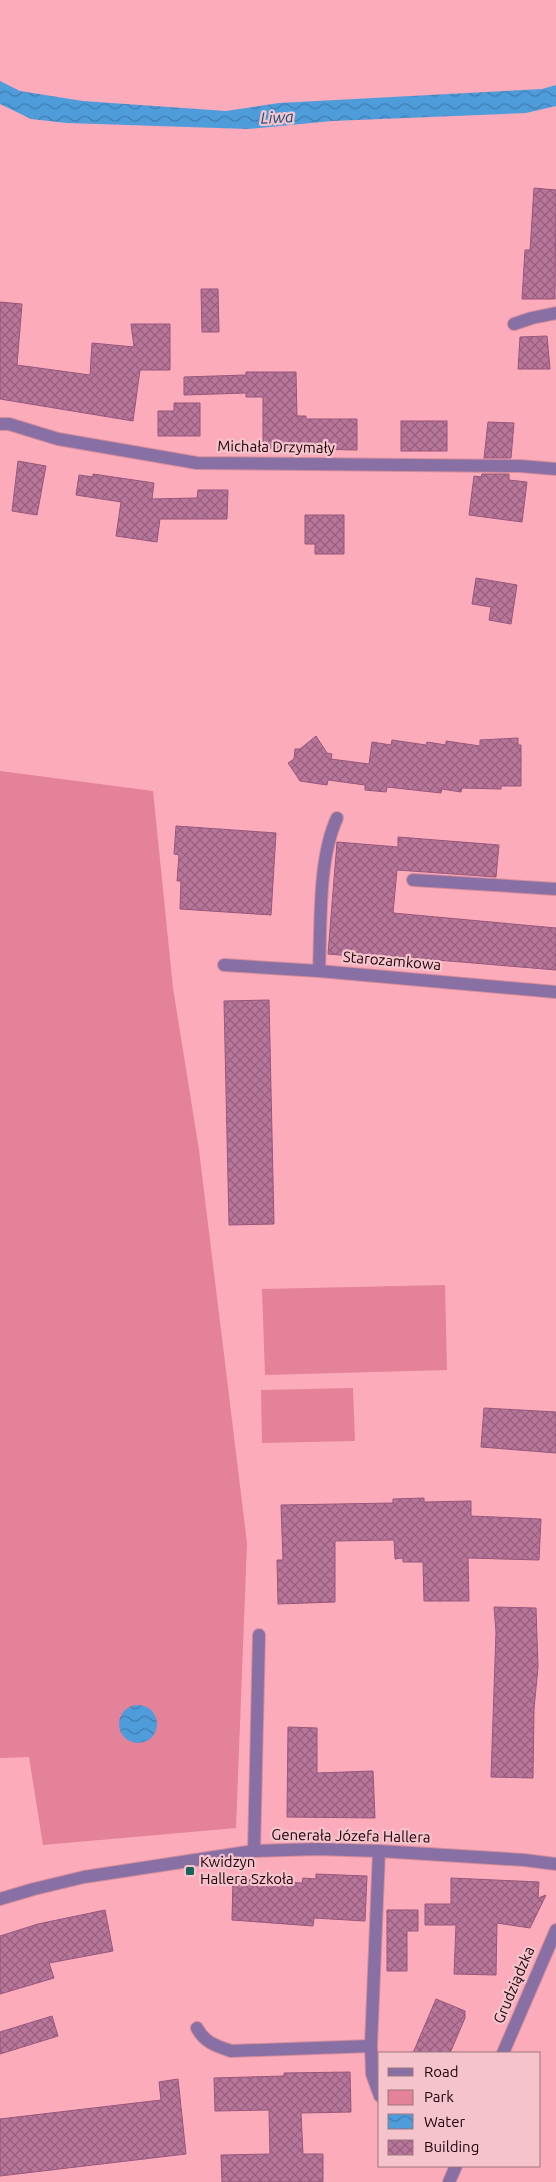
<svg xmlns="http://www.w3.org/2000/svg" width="556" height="2182" viewBox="0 0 556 2182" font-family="Ubuntu,sans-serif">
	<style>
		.green { fill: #e38298 }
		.water { fill: url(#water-waves) }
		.building { fill: url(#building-cross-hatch); stroke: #97577b }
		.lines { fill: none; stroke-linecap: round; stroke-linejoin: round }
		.minor-casing { stroke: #d48d9b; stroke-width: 14 }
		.minor { stroke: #8970a4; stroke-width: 12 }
		.poi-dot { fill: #18645d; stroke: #f5c3cc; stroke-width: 2 }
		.labels { text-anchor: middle; stroke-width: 4.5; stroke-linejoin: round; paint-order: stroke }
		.street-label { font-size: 15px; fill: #1d030a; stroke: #f5c3cc }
		.poi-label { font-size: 15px; fill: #1d030a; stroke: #f5c3cc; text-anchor: start }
		.water-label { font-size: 16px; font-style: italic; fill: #18507a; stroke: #f5c3cc }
	</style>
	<defs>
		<pattern id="water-waves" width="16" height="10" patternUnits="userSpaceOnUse" patternTransform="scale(1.25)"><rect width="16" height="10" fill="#4f9cdb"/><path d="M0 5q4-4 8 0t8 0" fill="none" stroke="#417db0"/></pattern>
		<pattern id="building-cross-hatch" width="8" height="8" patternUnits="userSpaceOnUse" patternTransform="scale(1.25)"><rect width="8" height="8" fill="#b9769b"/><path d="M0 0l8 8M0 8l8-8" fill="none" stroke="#965f7d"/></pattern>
	</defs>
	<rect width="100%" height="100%" fill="#fcabbb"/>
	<g class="green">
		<path d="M0 771 153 791 173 988 199 1150 247 1543 236 1828 43 1845 29 1757 0 1758Z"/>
		<path d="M445 1285 447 1370 265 1375 262 1289Z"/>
		<path d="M353 1388 355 1441 262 1443 261 1390Z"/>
	</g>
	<g class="water">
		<path d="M0 81 20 91 83 101 226 111 279 103 542 89 556 85V106L526 113 332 121 248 129 67 123 31 119 0 104Z"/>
		<circle cx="138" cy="1724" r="19"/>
	</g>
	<g class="building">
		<path d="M534 188 556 190 555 299H522L525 250H530Z"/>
		<path d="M201 289H218L219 332H202Z"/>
		<path d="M0 302 22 304 17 365 90 375 92 343 134 347 131 324H170V370H140L133 421 0 399Z"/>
		<path d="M547 336 550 369H518L520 337Z"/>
		<path d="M246 372H296L297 416H306V419H357V450L263 448V397H246V393L184 395V377L246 375Z"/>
		<path d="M174 403H200V436H158V411H174Z"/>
		<rect x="401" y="421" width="46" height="30"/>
		<path d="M488 422 514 423 511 458H484Z"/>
		<path d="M18 461 46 466 37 515 12 511Z"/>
		<path d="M93 474 154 483 152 499 197 498 198 490H228L227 519H160L157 542 116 536 121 502 76 495 79 475 93 477Z"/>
		<path d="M482 474H509V480L527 482 522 522 469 515 474 476 481 477Z"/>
		<path d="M305 515H344V554H315V544H305Z"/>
		<path d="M476 578 517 585 511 624 489 620 491 607 472 604Z"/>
		<path d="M316 736 327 753 332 754 331 759 369 764 372 742 391 745 392 740 426 745 427 742 446 745V741L480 746V740L518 738V745H521V786H501V789L462 788 461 792 442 789 441 793 387 787 386 792 365 790V785L328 780 327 785 300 781 288 763 294 759 295 749H300Z"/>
		<path d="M176 826 276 833 271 915 180 909 181 881H177L179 855 174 854Z"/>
		<path d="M398 837 499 845 496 877 397 870 393 913 556 928V970L390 956 389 959 328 954 337 842 398 847Z"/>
		<path d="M269 1000 274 1224 229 1225 224 1001Z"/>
		<path d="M484 1408 556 1412V1453L481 1447Z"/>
		<path d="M424 1498V1502L471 1501V1516L541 1519 539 1560 468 1558 469 1601H424L423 1562H403V1558L395 1559 394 1540 335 1541V1602L278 1604 277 1560H283L281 1505 393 1503V1499Z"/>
		<path d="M494 1607 536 1608 538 1667 534 1709 533 1778 491 1777 496 1632Z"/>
		<path d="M288 1727 317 1728V1773L373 1771 375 1818 287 1817Z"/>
		<path d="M316 1874 367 1876 365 1921 314 1918 313 1926 232 1920 233 1879 302 1883 303 1878 316 1879Z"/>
		<path d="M451 1878 539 1882 538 1898 546 1895 530 1928 497 1923 496 1975 454 1974 456 1925H425V1904H451Z"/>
		<path d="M105 1910 113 1951 49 1963 54 1978 0 1994V1936L38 1924Z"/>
		<path d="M387 1910H418V1931H407V1971H387Z"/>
		<path d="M436 1999 465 2011V2018L450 2053H413Z"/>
		<path d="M52 2016 58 2036 0 2054V2032Z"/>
		<path d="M350 2072 351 2112 301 2113 303 2154H323V2182H222L221 2155 270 2154 269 2110 215 2111 214 2078 284 2076V2073Z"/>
		<path d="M178 2079 186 2154 0 2176V2119L161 2100 159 2082Z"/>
	</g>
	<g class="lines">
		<defs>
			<g id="minor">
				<path d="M514 324 532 318 556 313"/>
				<path d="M0 424H9L58 439 197 463 520 466 556 469"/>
				<path d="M413 880 556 889"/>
				<path d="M224 965 319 971 556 992"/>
				<path d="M319 971C321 924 318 859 337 818"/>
				<path d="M254 1851 259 1635"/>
				<path d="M379 1851 371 2046 372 2074 380 2096"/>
				<path d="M0 1899 34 1889 84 1877 254 1851 317 1849 379 1851 524 1860 556 1864"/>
				<path d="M197 2028C204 2042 216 2046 231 2051L371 2046"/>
				<path d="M503 2053 556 1930"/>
				<path d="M449 2182 456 2166"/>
			</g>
		</defs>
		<use href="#minor" class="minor-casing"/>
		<use href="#minor" class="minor"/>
	</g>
	<rect class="poi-dot" x="185" y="1866" width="10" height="10" rx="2.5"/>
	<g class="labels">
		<g class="street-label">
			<text transform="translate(276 447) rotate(1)" y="5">Michała Drzymały</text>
			<text transform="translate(392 961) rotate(5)" y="5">Starozamkowa</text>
			<text transform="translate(351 1836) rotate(1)" y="5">Generała Józefa Hallera</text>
			<text transform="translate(514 1985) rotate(-67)" y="5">Grudziądzka</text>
		</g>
		<g class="poi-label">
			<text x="200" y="1867">Kwidzyn<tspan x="200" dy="17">Hallera Szkoła</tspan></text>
		</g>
		<g class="water-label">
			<text transform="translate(277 117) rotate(-3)" y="6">Liwa</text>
		</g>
	</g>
	<rect x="378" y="2052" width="162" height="115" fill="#f5c3cc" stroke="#9f767e"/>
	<rect x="388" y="2068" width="25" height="8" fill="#8970a4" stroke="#9f767e"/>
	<text x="424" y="2077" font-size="15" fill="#1d030a">Road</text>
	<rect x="388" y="2090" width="25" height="15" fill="#e38298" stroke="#9f767e"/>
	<text x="424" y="2102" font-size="15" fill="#1d030a">Park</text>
	<rect x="388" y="2114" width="25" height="15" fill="url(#water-waves)" stroke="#9f767e"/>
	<text x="424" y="2127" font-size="15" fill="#1d030a">Water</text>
	<rect x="388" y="2140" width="25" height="15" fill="url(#building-cross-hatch)" stroke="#9f767e"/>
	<text x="424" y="2152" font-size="15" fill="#1d030a">Building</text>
</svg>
